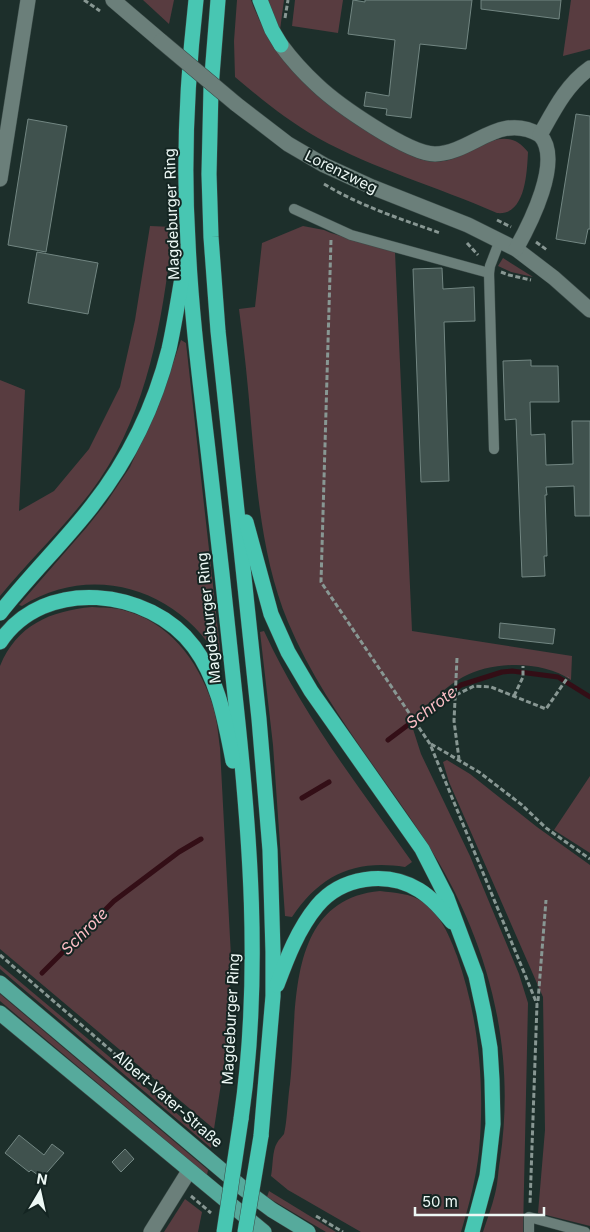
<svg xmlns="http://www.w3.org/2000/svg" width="590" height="1232" viewBox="0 0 590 1232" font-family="Inter,sans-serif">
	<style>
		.green { fill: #583c40 }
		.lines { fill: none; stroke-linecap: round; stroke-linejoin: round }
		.stream { stroke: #330e16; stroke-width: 5 }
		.building { fill: #40524e; stroke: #728682 }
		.lane-casing { stroke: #3d4d4a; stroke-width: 11 }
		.street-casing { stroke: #3d4d4a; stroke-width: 16 }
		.primary-casing { stroke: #3d4d4a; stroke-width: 16 }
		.highway-casing { stroke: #3d4d4a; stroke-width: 16 }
		.path { stroke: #889793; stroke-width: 3; stroke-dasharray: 5 2.5; stroke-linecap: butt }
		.lane { stroke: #6b7f7a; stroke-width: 10 }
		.street { stroke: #6b7f7a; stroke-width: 15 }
		.primary { stroke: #56aa9c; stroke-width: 15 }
		.highway { stroke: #48c6b2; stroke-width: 15 }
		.street-bridge-casing { stroke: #3d4d4a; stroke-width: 16; stroke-linecap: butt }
		.highway-bridge-casing { stroke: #3d4d4a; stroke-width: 16; stroke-linecap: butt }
		.street-bridge { stroke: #6b7f7a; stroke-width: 15 }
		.highway-bridge { stroke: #48c6b2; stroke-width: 15 }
		.labels { text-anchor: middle; stroke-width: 4; stroke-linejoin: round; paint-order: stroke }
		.street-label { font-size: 15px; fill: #edf8f5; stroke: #142522 }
		.water-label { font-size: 16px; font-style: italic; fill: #fbbdc5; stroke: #142522 }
	</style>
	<rect width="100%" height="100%" fill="#1d2f2b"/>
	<g class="green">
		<path d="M143 0H174L169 24Z"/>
		<path d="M237 0H251C275 66 322 102 380 137 395 146 410 158 428 161 436 162 446 162 454 158 479 149 506 123 528 152 527 171 526 216 497 213 438 187 374 169 318 138 288 121 261 99 235 77L234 41Z"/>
		<path d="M267 0H284L280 30Z"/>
		<path d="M295 0H343L338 33 292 26Z"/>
		<path d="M571 0H590V49L563 56Z"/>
		<path d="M150 226 173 227C163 319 148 417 90 493 62 529 29 561 0 596V380L25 390 19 511 54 491 89 449 120 387 135 320Z"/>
		<path d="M303 226 324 230 331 233 395 252 412 631 572 656 571 680C542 660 493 661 463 677 442 688 427 708 408 720L413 729 421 754 470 856 519 974 528 1003 523 1232H483C487 1219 492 1207 495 1194 498 1183 498 1171 500 1160 517 1045 487 936 425 840 378 768 321 701 288 622 262 559 257 490 251 423 248 385 244 347 239 309L255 307 262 243Z"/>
		<path d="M503 258 533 277 511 272 498 266Z"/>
		<path d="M181 340 186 343 221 657 218 658C178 589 92 562 22 606L19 605 87 527 106 503 130 467 158 407Z"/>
		<path d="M92 607C102 608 113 607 123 610 168 621 198 660 212 703 217 718 218 733 220 748L231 957 227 1045 214 1129 0 949V666C17 625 50 611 92 607Z"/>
		<path d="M264 631C302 714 359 787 412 862L405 867C355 859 320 875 292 917L285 916 273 745 260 632Z"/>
		<path d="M447 760 470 774 537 827 590 865V1226L538 1213 545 1130 543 997 449 782 443 762Z"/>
		<path d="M590 776V853L554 830Z"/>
		<path d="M380 891C395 893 410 893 423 902 441 915 450 937 457 956 479 1018 485 1086 479 1151 476 1179 469 1205 461 1232H361L288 1190 271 1176C273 1167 272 1151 277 1143 279 1139 282 1137 284 1134 287 1124 288 1096 290 1084 298 1014 283 900 380 891Z"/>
		<path d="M0 965 212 1143 211 1148 21 987 0 969Z"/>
		<path d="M0 994 208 1170 207 1175 0 1001Z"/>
		<path d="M269 1191 336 1232H326L267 1197Z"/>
		<path d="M185 1199 202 1212 198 1232H164Z"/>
	</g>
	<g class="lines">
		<g class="stream">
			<path d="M388 740 461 685 502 672 512 671 558 677 590 697"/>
			<path d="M302 798 329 782"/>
			<path d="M42 973 114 901 179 852 201 839"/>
		</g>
	</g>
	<g class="building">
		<path d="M353 0 365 2V0H472L466 49 420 44 411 118 386 115 387 109 364 106 366 92 389 96 395 40 348 34Z"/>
		<path d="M481 0H561L559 19 481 9Z"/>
		<path d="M576 114 590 116V229H588L585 244 556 239Z"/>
		<path d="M28 119 67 126 46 252 8 245Z"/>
		<path d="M37 252 98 263 88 314 28 303Z"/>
		<path d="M442 268 443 289 474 287 475 321 444 322 449 481 421 482 413 269Z"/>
		<path d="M531 360V366H558L559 402H530L531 435 545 434 546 465 573 464 572 421H590V516H575L574 486 546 487 547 495H545L547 556H544L545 576 522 577 516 419 505 420 503 361Z"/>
		<path d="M500 623 555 629 553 644 499 638Z"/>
		<path d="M19 1135 44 1155 52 1144 64 1153 42 1178 31 1170 29 1172 5 1153Z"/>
		<path d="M125 1149 134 1159 121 1172 112 1162Z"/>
	</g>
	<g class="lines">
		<defs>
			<g id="lane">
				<path d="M294 209 351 235 489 273"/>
				<path d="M494 449 489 273 490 266 500 240"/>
				<path d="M529 1232V1217L585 1232"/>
			</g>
			<g id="street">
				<path d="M113 0 161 41"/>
				<path d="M281 45C292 60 304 73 317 85 337 104 408 154 435 154 473 153 499 111 540 135"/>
				<path d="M236 104 288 144 324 165 372 187 468 225 516 249 554 278 590 310"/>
				<path d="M0 179 28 0"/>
				<path d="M516 249C530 224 563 160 540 135 554 110 566 85 590 68"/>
				<path d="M151 1232 189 1171"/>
			</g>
			<g id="primary">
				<path d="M0 983 244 1189 272 1210 308 1232"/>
				<path d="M0 1013 264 1232"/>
			</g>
			<g id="highway">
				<path d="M196 0C187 80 183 162 188 242 191 312 200 381 208 450 217 529 226 607 234 686 250 830 262 975 241 1119"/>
				<path d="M218 0 211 88 209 174 211 237 218 331 259 719 270 850 273 952V996L261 1136"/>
				<path d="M260 0 272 30 281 45"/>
				<path d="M246 522 271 614 288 652 311 691 422 849 447 898 476 976 484 1013 490 1048 492 1080 493 1124 487 1176 472 1232"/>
				<path d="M0 613C29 576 63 543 92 506 128 460 155 405 169 349 175 322 179 294 184 266"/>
				<path d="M0 642C44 576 150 588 194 647 219 681 225 721 233 761"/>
				<path d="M277 985C287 958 298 929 317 906 341 877 386 870 419 890 432 898 442 910 452 922"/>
			</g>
		</defs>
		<use href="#lane" class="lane-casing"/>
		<use href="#street" class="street-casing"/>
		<use href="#primary" class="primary-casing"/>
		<use href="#highway" class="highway-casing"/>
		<g class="path">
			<path d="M84 0 100 11"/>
			<path d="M285 18 288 0"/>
			<path d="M324 184C360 206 401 219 440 233"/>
			<path d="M497 220 511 227"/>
			<path d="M331 240 321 582 430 744 537 1004 530 1204"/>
			<path d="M536 242 547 250"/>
			<path d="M467 243 478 255"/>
			<path d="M501 272 509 275 531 280"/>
			<path d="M457 658 454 721 459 759"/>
			<path d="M456 695 474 686 491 687 546 709 568 677"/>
			<path d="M514 696 523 677V666"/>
			<path d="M431 744 479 772 522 805 546 828 590 859"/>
			<path d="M0 955 221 1145"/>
			<path d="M538 1001 546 900"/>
			<path d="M191 1196 211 1213"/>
			<path d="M316 1216 343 1232"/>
		</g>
		<use href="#lane" class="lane"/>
		<use href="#street" class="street"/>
		<use href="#primary" class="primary"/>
		<use href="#highway" class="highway"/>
		<defs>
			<path id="street-bridge" d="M161 41 236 104"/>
			<g id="highway-bridge">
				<path d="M224 1232 241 1119"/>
				<path d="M245 1232 261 1136"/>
			</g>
		</defs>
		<use href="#street-bridge" class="street-bridge-casing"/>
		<use href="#highway-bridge" class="highway-bridge-casing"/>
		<use href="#street-bridge" class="street-bridge"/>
		<use href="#highway-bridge" class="highway-bridge"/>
	</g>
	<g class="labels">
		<g class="street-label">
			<text transform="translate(341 172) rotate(26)" y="5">Lorenzweg</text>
			<text transform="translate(172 214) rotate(-92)" y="5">Magdeburger Ring</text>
			<text transform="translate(209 618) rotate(-96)" y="5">Magdeburger Ring</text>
			<text transform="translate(231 1019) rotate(-87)" y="5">Magdeburger Ring</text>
			<text transform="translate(168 1099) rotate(41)" y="5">Albert-Vater-Straße</text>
		</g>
		<g class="water-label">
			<text transform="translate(431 707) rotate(-37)" y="6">Schrote</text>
			<text transform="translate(84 931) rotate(-45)" y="6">Schrote</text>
		</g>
	</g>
	<g transform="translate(40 1192) rotate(9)" stroke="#142522" stroke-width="4" paint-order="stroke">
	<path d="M0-4L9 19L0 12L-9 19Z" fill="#edf8f5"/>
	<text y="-8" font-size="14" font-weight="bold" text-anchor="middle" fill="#edf8f5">N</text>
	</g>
	<path d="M415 1207v8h129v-8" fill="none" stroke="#edf8f5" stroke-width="2.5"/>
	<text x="422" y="1207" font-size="15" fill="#edf8f5" stroke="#142522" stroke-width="4" paint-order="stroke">50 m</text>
</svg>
